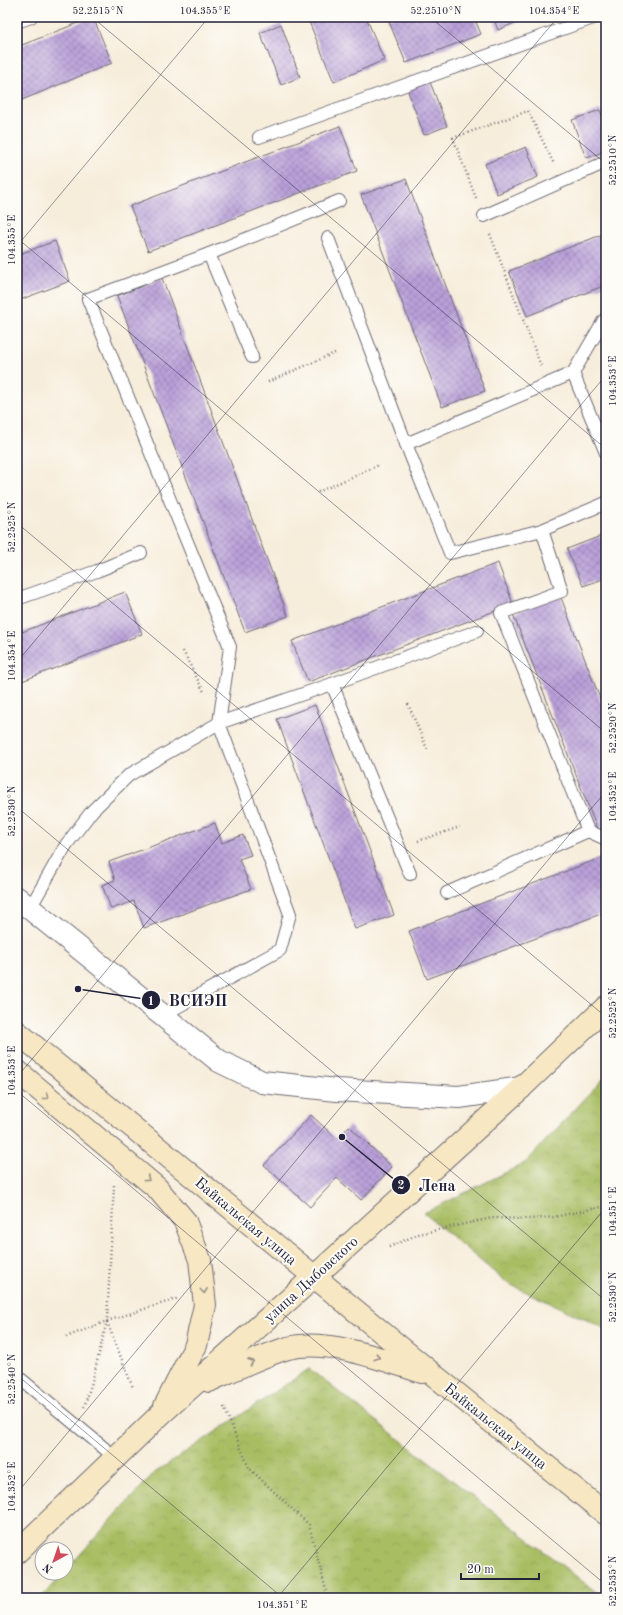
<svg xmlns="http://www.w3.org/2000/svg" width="623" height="1615" viewBox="0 0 623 1615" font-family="'Old Standard TT',serif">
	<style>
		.park { fill: url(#park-crowns); stroke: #65704e }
		.building { fill: url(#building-cross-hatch) }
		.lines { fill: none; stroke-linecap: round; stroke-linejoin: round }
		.lane-casing { stroke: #6d6973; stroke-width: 14 }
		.street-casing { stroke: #6d6973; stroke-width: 24 }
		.secondary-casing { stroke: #6d6973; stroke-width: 24 }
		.path { stroke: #6d6973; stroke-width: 2.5; stroke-dasharray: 1 3; stroke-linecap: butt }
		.lane { stroke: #fff; stroke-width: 12 }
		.street { stroke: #fff; stroke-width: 22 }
		.secondary { stroke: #f7e8c3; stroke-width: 22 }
		.oneway { stroke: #978f86 }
		.ticks { fill: none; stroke: #22223b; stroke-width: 1; stroke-opacity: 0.45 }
		.labels { text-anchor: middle; stroke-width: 4; stroke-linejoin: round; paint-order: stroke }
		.street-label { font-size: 15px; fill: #22223b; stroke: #fdfcf7 }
		.leader { fill: none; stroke: #22223b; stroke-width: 1.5 }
		.callout-dot { fill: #22223b; stroke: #fdfcf7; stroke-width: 1.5 }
		.mark-label { font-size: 12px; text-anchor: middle; font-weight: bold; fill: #fff }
		.callout-label { font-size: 16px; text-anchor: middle; font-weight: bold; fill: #22223b; stroke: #fdfcf7; stroke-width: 4; stroke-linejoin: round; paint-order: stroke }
		.neatline { fill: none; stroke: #22223b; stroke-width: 1.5 }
		.ticks-label { font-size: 10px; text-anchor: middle; fill: #22223b }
	</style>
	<defs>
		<pattern id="park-crowns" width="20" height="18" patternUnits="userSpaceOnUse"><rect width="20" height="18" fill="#a8bd62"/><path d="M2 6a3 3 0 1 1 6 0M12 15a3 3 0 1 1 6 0" fill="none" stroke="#90a256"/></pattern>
		<pattern id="building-cross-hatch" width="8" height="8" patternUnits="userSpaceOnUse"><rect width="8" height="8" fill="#baa0d9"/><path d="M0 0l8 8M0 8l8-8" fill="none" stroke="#9782b1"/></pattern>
	</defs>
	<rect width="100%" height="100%" fill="#fdfcf7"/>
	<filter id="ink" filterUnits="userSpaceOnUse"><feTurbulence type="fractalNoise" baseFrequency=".025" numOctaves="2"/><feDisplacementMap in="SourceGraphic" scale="8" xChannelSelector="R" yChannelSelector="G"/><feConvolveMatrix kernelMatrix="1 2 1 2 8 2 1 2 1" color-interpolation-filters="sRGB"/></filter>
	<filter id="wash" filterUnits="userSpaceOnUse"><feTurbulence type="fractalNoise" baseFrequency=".012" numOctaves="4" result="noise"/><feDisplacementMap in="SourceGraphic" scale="16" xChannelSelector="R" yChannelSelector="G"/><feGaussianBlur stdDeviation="0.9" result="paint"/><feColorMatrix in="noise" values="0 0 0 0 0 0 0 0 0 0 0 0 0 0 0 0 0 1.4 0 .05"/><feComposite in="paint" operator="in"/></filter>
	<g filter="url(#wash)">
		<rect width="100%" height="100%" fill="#f7eddb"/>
		<g class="park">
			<path d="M606 1076V1329L507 1283 424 1213 525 1163Z"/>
			<path d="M309 1369 604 1598H41L63 1573H66V1570L153 1474Z"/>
		</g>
		<g id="blocks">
			<g class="building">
				<path d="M93 17 112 63 17 102V47Z"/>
				<path d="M307 17H366L384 60 334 82Z"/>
				<path d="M387 17H474L481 34 406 63Z"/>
				<path d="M493 17H529L498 30Z"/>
				<path d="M281 24 300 77 281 85 260 33Z"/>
				<path d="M427 74 447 126 424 135 405 83Z"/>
				<path d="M600 110 606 127V151L586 158 572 120Z"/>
				<path d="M340 126 357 171 148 251 130 206Z"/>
				<path d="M526 147 538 177 497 194 485 164Z"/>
				<path d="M406 179 485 391 442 407 361 195Z"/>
				<path d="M606 233V285L527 316 509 271Z"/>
				<path d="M55 241 70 281 17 301V255Z"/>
				<path d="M162 278 288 616 245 632 117 296Z"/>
				<path d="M606 534V578L583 586 567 549Z"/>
				<path d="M498 563 513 604 308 682 292 641Z"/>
				<path d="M125 592 142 634 17 683V634Z"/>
				<path d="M560 595 606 714V828L598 831 513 614Z"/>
				<path d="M315 705 394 915 355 929 277 719Z"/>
				<path d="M215 823 222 843 243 835 251 855 239 859 251 889 144 928 134 901 111 909 102 885 115 880 109 862Z"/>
				<path d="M606 856V912L427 979 409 931Z"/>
				<path d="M311 1115 337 1139 349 1126 392 1167 361 1200 337 1178 310 1207 264 1165Z"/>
			</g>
		</g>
	</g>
	<g filter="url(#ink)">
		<use href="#blocks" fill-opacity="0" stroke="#6d6973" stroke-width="1"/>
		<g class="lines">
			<defs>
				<g id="lane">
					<path d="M17 22 31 17"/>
					<path d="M259 137 596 17"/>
					<path d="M484 216 606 162"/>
					<path d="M328 238 406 444 450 553 542 530 606 503"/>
					<path d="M209 254 252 357"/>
					<path d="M573 373 606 453"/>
					<path d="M406 444 573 373 604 320 606 319"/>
					<path d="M542 530 562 591 501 613 588 831 606 839"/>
					<path d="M17 599 97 571 141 553"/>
					<path d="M332 684 477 631"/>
					<path d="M447 893 588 831"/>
					<path d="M30 908 66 845 92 811 129 775 219 723 332 684 410 874"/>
					<path d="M163 1015 280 950 290 914 219 723 230 647 88 299 209 254 339 201"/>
					<path d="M17 1376 116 1458"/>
				</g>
				<path id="street" d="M17 898 219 1061 262 1082 337 1090 459 1097 521 1088"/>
				<g id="secondary">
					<path d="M17 1032 435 1376 606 1514"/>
					<path d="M17 1071 157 1188 185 1221 200 1260 205 1305 196 1345 165 1406"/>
					<path d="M209 1381C235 1369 261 1356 288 1348 326 1338 385 1360 422 1372"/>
					<path d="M17 1552 162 1413 314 1277 521 1088 606 1007"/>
				</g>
			</defs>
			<use href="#lane" class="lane-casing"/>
			<use href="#street" class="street-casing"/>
			<use href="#secondary" class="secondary-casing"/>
			<g class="path">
				<path d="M476 198 453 138 528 111 554 164"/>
				<path d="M490 234 541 366"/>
				<path d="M268 382 337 352"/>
				<path d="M318 492 379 465"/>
				<path d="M183 651 204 692"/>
				<path d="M408 704 428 751"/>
				<path d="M418 841 460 827"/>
				<path d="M389 1247 419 1234 492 1218 531 1219 554 1217 606 1206"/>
				<path d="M107 1322 133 1388"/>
				<path d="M66 1337 107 1321 179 1298"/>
				<path d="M84 1407 92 1382 107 1321 114 1185"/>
				<path d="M224 1407 249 1468 309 1525 328 1598"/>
			</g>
			<use href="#lane" class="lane"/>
			<use href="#street" class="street"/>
			<use href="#secondary" class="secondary"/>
		</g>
		<defs><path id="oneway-chevron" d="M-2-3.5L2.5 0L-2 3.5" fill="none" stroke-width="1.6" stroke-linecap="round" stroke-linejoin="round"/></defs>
		<g class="oneway">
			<use href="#oneway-chevron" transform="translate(46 1097) rotate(39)"/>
			<use href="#oneway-chevron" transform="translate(147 1179) rotate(39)"/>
			<use href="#oneway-chevron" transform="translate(204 1291) rotate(83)"/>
			<use href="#oneway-chevron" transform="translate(377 1357) rotate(18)"/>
			<use href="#oneway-chevron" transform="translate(251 1362) rotate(-22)"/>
		</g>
	</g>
	<path class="ticks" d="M92 17 606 449M430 17 606 164M17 238 606 733M17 246 209 17M17 523 606 1017M17 662 558 17M17 807 606 1301M17 1077 606 375M17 1091 606 1585M17 1375 283 1598M17 1493 606 791M277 1598 606 1207"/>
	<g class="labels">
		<g class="street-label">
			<text transform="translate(246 1221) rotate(40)" y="5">Байкальская улица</text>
			<text transform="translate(311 1279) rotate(-42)" y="5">улица Дыбовского</text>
			<text transform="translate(496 1426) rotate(39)" y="5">Байкальская улица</text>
		</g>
	</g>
	<path class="leader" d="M78 989L151 1000M342 1137L401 1185"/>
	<g class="callout-dot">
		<circle cx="78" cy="989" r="4"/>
		<circle cx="342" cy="1137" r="4"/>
		<circle cx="151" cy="1000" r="10"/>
		<circle cx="401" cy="1185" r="10"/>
	</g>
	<g class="mark-label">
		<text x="151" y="1005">1</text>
		<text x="401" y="1189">2</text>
	</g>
	<g class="callout-label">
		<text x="198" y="1006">ВСИЭП</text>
		<text x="437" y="1191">Лена</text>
	</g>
	<rect width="623" height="1615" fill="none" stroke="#fdfcf7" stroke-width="44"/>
	<g transform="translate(54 1561) rotate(220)"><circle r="19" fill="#fdfcf7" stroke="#a5a5ac"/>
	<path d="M0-3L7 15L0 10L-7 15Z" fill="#d1495b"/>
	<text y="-6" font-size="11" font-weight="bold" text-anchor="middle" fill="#22223b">N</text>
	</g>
	<path d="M461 1573v6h78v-6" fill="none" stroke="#22223b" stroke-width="2"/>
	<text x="467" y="1573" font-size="12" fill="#22223b" stroke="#fdfcf7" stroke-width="3" paint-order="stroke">20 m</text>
	<rect x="22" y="22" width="579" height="1571" class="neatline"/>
	<g class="ticks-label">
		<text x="98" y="14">52.2515°N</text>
		<text x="205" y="14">104.355°E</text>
		<text x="436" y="14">52.2510°N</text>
		<text x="554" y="14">104.354°E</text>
		<text transform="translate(612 160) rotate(-90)" y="4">52.2510°N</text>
		<text transform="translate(11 240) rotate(-90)" y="4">104.355°E</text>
		<text transform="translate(612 381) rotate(-90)" y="4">104.353°E</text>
		<text transform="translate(11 527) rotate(-90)" y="4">52.2525°N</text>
		<text transform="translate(11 656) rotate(-90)" y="4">104.354°E</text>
		<text transform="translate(612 728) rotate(-90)" y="4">52.2520°N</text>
		<text transform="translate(612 797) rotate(-90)" y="4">104.352°E</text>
		<text transform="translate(11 811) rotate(-90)" y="4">52.2530°N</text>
		<text transform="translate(612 1013) rotate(-90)" y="4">52.2525°N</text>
		<text transform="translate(11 1071) rotate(-90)" y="4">104.353°E</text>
		<text transform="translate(612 1212) rotate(-90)" y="4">104.351°E</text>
		<text transform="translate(612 1297) rotate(-90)" y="4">52.2530°N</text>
		<text transform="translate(11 1379) rotate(-90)" y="4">52.2540°N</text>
		<text transform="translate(11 1487) rotate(-90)" y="4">104.352°E</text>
		<text transform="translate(612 1581) rotate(-90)" y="4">52.2535°N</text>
		<text x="282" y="1608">104.351°E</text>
	</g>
</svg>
